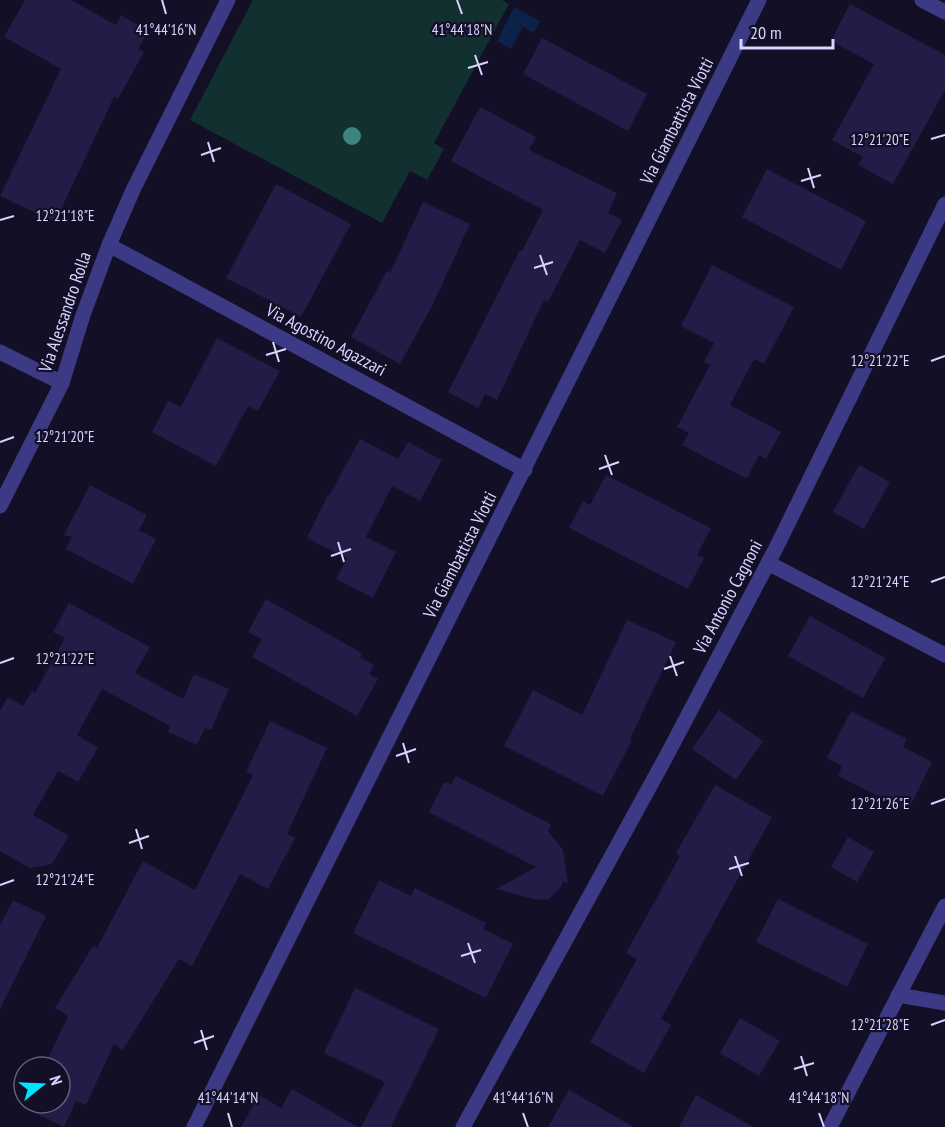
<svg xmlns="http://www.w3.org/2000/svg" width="945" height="1127" viewBox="0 0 945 1127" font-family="'PT Sans Narrow',sans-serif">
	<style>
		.green { fill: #12302f }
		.water { fill: #0c2248 }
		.building { fill: #241b47 }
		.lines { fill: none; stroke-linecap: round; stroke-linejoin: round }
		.street { stroke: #3d3a85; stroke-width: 15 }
		.tree { fill: #3d827b }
		.ticks { fill: none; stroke: #d9d4ff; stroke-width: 2 }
		.labels { text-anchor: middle; stroke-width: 4.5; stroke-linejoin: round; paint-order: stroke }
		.street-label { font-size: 18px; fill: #d9d4ff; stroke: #130f26 }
		.ticks-label { font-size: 15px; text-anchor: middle; fill: #d9d4ff; stroke: #130f26; stroke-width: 4.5; stroke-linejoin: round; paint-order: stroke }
	</style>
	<rect width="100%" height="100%" fill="#130f26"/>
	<path class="green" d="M253 0H502L509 4 434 143 444 149 427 180 410 171 382 223 190 120Z"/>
	<path class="water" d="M514 7 540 21 534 33 523 27 511 49 497 41Z"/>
	<g class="building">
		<path d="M25 0H71L116 25 121 15 148 31 138 49 144 52 118 99 114 97 55 222 0 196 61 69 4 37Z"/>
		<path d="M850 4 945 55V90L893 184 858 165 863 157 832 140 874 64 831 41Z"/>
		<path d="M542 38 647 94 628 131 523 74Z"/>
		<path d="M480 107 536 137 529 150 617 193 608 213 622 220 605 253 580 240 548 302 544 300 497 400 485 394 478 408 448 392 520 250 522 251 543 210 451 161Z"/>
		<path d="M767 169 866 221 841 270 742 217Z"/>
		<path d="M276 184 351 224 301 317 226 278Z"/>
		<path d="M423 202 470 224 432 306 400 364 351 337 387 271 390 273Z"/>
		<path d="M712 265 794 307 764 364 754 359 730 405 781 432 766 459 759 455 747 479 682 445 689 433 677 427 710 365 704 362 714 343 681 326Z"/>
		<path d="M217 338 280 371 258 411 248 406 216 466 152 432 168 401 181 407Z"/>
		<path d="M360 439 398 459 408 442 442 460 420 501 392 486 366 537 396 552 373 598 336 579 347 558 307 538 328 495 329 496Z"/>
		<path d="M859 465 890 482 864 529 833 512Z"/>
		<path d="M606 475 711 528 697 555 704 558 688 589 569 528 583 501 590 505Z"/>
		<path d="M90 485 147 515 139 530 156 539 133 584 66 549 72 537 64 535Z"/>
		<path d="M266 599 362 653 360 657 374 665 369 674 378 679 357 716 252 657 262 639 248 632Z"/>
		<path d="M69 603 150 647 135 673 183 699 194 674 229 689 211 730 205 728 197 745 168 732 170 726 102 689 77 735 98 748 78 782 58 771 33 815 69 836 52 864 30 868 0 851V711L8 697 23 706 32 691 35 693 65 638 53 632Z"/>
		<path d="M810 616 885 658 863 698 788 656Z"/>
		<path d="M627 620 676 642 630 739 632 740 603 796 504 746 533 690 582 715Z"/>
		<path d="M719 710 763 741 736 780 692 749Z"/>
		<path d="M851 711 907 739 903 747 932 762 908 811 838 776 842 766 827 758Z"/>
		<path d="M270 721 327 748 287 834 295 838 268 889 240 874 192 966 179 959 123 1050 114 1044 86 1105 76 1101 64 1127 24 1108 26 1103H60V1067H44L68 1016 55 1008 93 946 97 948 143 861 195 890 253 775 246 772Z"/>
		<path d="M456 776 551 824 548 831 563 850 568 884 563 881 561 887 549 899 538 900 496 889 536 867 429 812 444 782 452 784Z"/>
		<path d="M715 785 772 817 661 1019 671 1025 644 1073 590 1042 637 959 626 953 680 856 676 853Z"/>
		<path d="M848 837 874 852 857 882 831 867Z"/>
		<path d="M379 880 411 896 415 888 486 923 483 929 513 944 486 998 353 933Z"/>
		<path d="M778 899 868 944 847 987 756 942Z"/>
		<path d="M13 900 46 916 0 1009V925Z"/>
		<path d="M355 988 439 1029 391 1127H361L385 1082 324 1053Z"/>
		<path d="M740 1018 780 1041 759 1076 720 1053Z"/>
		<path d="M292 1089 358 1127H241L259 1095 281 1108Z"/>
		<path d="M569 1090 634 1127H548Z"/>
		<path d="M696 1095 754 1127H679Z"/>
	</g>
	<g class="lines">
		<g class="street">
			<path d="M922 0 945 12"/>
			<path d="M109 245 525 470"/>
			<path d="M0 352 62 383"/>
			<path d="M0 506 62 383 83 315 109 245 133 190 228 0"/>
			<path d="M768 563 945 655"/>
			<path d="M898 995 945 1003"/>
			<path d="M194 1127 759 0"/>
			<path d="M463 1127 667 755 777 546 945 204"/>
			<path d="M830 1127 945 906"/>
		</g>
	</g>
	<circle class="tree" cx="352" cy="136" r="9"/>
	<path class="ticks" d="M162 0 166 14M457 0 462 14M475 55 482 75M468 68 488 62M931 139 945 135M208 142 214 162M201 155 221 148M808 168 814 188M801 181 821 175M0 220 14 216M540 255 547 275M534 268 553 262M273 342 279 362M266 355 286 349M931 361 945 356M0 442 14 437M605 455 612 475M599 469 619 462M338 542 344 562M331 556 351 549M931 582 945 577M670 656 677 676M0 663 14 658M664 669 684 662M403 743 409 763M396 756 416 749M931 804 945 799M136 829 142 849M129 843 149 836M735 856 742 876M729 869 749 863M0 885 14 880M468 943 475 963M461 956 481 950M931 1025 945 1020M201 1030 207 1050M194 1043 214 1036M801 1056 807 1076M794 1069 814 1063M228 1113 232 1127M523 1113 528 1127M819 1113 824 1127"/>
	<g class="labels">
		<g class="street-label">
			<text transform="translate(677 121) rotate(-63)" y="6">Via Giambattista Viotti</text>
			<text transform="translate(65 312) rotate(-71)" y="6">Via Alessandro Rolla</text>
			<text transform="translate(326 340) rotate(28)" y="6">Via Agostino Agazzari</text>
			<text transform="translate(460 555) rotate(-63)" y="6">Via Giambattista Viotti</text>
			<text transform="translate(728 597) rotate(-62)" y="6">Via Antonio Cagnoni</text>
		</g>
	</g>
	<g class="ticks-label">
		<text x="166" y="35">41°44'16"N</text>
		<text x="462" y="35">41°44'18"N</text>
		<text x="880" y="145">12°21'20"E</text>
		<text x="65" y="221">12°21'18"E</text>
		<text x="880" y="366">12°21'22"E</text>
		<text x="65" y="442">12°21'20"E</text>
		<text x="880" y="587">12°21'24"E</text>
		<text x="65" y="664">12°21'22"E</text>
		<text x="880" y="809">12°21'26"E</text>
		<text x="65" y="885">12°21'24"E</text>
		<text x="880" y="1030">12°21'28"E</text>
		<text x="523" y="1103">41°44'16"N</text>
		<text x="819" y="1103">41°44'18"N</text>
		<text x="228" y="1103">41°44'14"N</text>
	</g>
	<g transform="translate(42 1085) rotate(72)"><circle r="28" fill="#130f26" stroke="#625e7d" stroke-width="1.5"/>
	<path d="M0-4.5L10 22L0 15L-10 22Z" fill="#00e5ff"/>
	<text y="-9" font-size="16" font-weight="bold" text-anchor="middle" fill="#d9d4ff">N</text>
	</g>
	<path d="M741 39v9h92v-9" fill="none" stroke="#d9d4ff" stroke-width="3"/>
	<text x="750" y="39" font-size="18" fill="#d9d4ff" stroke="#130f26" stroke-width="4.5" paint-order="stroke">20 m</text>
</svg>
